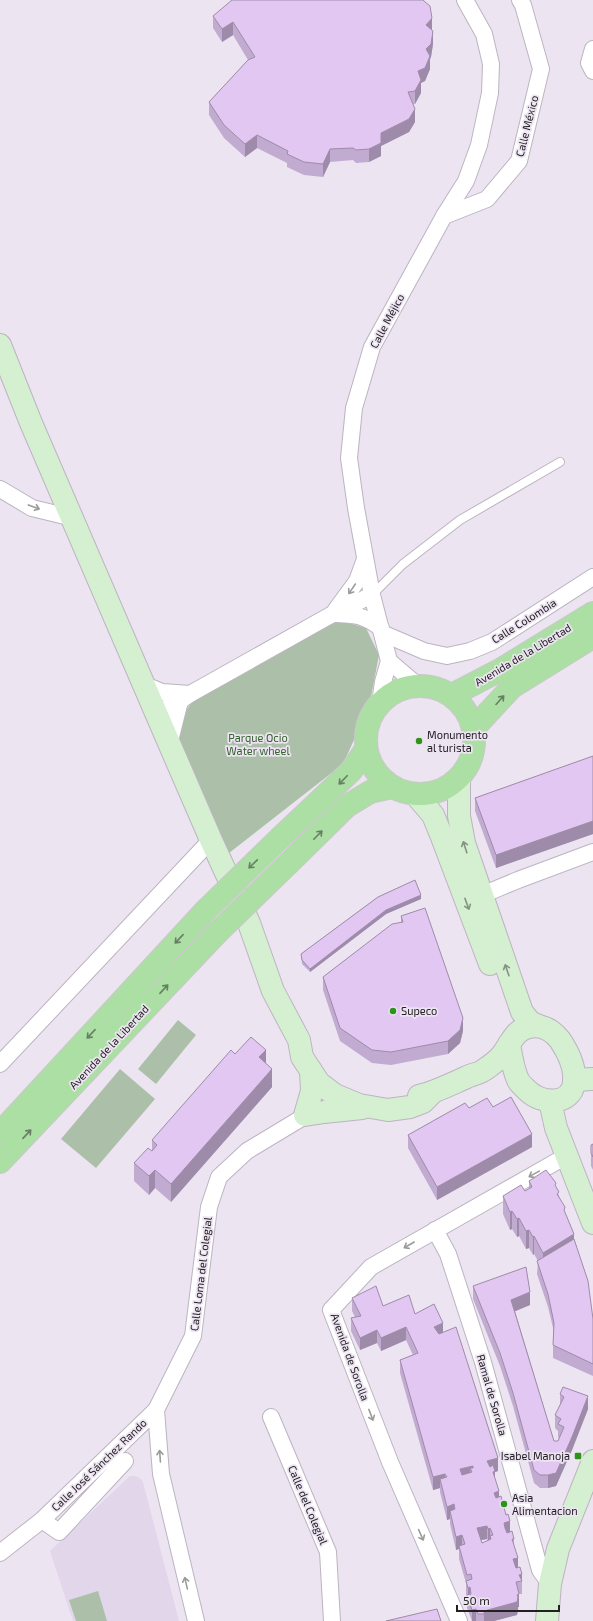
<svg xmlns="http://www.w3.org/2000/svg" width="593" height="1621" viewBox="0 0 593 1621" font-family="'Exo 2',sans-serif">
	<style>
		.built { fill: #e2d6ea }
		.green { fill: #acc0a9 }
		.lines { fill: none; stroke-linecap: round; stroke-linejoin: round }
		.lane-casing { stroke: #bcb4c1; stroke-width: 10 }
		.street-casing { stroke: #bcb4c1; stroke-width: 18 }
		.secondary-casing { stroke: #bcb4c1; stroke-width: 24 }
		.primary-casing { stroke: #cac9ca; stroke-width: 24 }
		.lane { stroke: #fff; stroke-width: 8 }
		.street { stroke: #fff; stroke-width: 16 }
		.secondary { stroke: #d5efd1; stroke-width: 22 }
		.primary { stroke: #abdfa3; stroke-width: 22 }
		.primary-bridge-casing { stroke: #cac9ca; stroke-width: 24; stroke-linecap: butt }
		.primary-bridge { stroke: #abdfa3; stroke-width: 22 }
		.wall { fill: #c2abd0; fill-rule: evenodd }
		.shaded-wall { fill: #9e8ba9 }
		.building { fill: #e2c7f2; stroke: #9e8ba9; fill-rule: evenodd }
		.oneway { stroke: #9c9b9c }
		.oneway2 { stroke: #678064 }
		.oneway3 { stroke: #859283 }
		.poi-dot { fill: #2d9419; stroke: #ede4f2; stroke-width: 1.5 }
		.labels { text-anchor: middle; stroke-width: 3.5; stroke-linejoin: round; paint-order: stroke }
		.street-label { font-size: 11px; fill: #232024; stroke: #ede4f2 }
		.poi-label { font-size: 11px; fill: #232024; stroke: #ede4f2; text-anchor: start }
		.park-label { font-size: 11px; fill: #35622e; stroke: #ede4f2 }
	</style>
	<rect width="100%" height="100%" fill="#ede4f2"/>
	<path class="built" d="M130 1476H135L140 1478 143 1482 179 1621H73L50 1551Z"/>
	<g class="green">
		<path d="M339 620 366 628 379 655 369 707 343 764 229 853 178 744 177 725 191 703Z"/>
		<path d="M178 1020 196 1035 156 1084 138 1069Z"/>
		<path d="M120 1069 155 1099 96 1168 61 1139Z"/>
		<path d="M98 1591 107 1621H76L69 1600Z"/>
	</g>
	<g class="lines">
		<defs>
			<path id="lane" d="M372 595 403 564 460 520 560 462"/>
			<g id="street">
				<path d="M593 49 589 63 593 71"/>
				<path d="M444 216 487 199 519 161 541 69 523 5 520 0"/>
				<path d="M0 489 32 508 73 518"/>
				<path d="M335 611 357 581 365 559"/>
				<path d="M336 614C357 615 363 615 381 628"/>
				<path d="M382 633 424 651 447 656 470 651 492 642 593 577"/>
				<path d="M389 661 417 685"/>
				<path d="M143 684 162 692 190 694"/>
				<path d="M380 703 383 682 389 661 372 595 356 508 349 458 354 408 372 347 444 216 466 181 479 145 490 93 491 64 484 34 465 0"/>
				<path d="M156 713 180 701 190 694 329 616 372 595"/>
				<path d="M169 745 180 701"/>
				<path d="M482 895 518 880 593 852"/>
				<path d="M0 1064 211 840"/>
				<path d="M435 1230 448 1254 483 1362 540 1570 550 1584"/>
				<path d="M271 1417 328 1552 332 1621"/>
				<path d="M125 1461 59 1532 42 1520 156 1410"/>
				<path d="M0 1553 42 1520"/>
				<path d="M196 1621 161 1474 156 1410 193 1336 209 1207 219 1177 247 1151 315 1110"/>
				<path d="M459 1621 390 1462 331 1310 371 1267 568 1155"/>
			</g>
			<g id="secondary">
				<path d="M0 345 31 423 156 713 211 840 249 923 273 991 299 1040 302 1057 319 1083 335 1095 359 1105 388 1110 410 1107 423 1102 432 1093"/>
				<path d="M459 779V816L464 843 522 1012 530 1022 539 1026"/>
				<path d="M415 794 433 815 442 837 490 964"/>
				<path d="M311 1071 312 1091 305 1115 324 1112 362 1108"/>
				<path d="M574 1080 593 1079"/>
				<path d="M419 1096C436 1092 451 1084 467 1077 472 1074 479 1074 484 1070 490 1066 498 1060 502 1055 511 1044 514 1030 529 1027 542 1024 552 1030 560 1040 568 1052 576 1068 574 1083 571 1106 541 1104 528 1091 525 1088 520 1084 518 1080 513 1069 511 1056 509 1044"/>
				<path d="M550 1101 556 1128 593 1223"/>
				<path d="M547 1621 550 1584 558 1549 593 1461"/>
			</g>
			<g id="primary">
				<circle cx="420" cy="740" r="54"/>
				<path d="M452 695 500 670 593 613"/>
				<path d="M474 728 512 687 593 637"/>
				<path d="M281 837 351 771 366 749"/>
				<path d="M290 862 347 806 370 792 392 787"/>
				<path d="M0 1133 206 910"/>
				<path d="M0 1162 217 933"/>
			</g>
		</defs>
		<use href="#lane" class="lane-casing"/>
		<use href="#street" class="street-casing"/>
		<use href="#secondary" class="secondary-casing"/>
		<use href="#primary" class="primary-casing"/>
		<use href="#lane" class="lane"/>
		<use href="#street" class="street"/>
		<use href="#secondary" class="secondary"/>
		<use href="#primary" class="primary"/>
		<defs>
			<g id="primary-bridge">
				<path d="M206 910 281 837"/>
				<path d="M217 933 290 862"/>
			</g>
		</defs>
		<use href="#primary-bridge" class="primary-bridge-casing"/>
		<use href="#primary-bridge" class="primary-bridge"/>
	</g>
	<g class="wall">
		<path d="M213 16 432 30 433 44 431 57 430 59V69L425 81 421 83V93L415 104H413L415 122 409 132 381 146V156L369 162 356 163 353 160 330 162 323 177 304 175 287 167V163L257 148 245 157 224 138 209 115V102L248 60 233 35 222 42 213 28Z"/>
		<path d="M593 756V834L496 868 475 811V798Z"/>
		<path d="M378 897 421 899 386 914 310 972 302 964 301 954Z"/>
		<path d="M401 916 463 1031 460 1043 448 1054 391 1065 372 1063 340 1041 323 990V977L401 922Z"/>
		<path d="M235 1054 266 1063 272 1087 171 1202 155 1188 149 1195 134 1181V1163L152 1151V1140Z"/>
		<path d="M493 1107 532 1147 437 1200 408 1148V1135L469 1108Z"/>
		<path d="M593 1144V1170L591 1166V1145Z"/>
		<path d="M529 1181 556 1187 574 1239 593 1319V1376L553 1358V1345L554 1332 548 1307 537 1274 538 1261 534 1254 533 1255 529 1248 526 1249 519 1236 517 1237 512 1229 510 1230 503 1214V1196L525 1191 529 1189Z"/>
		<path d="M473 1286 530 1305 515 1311 554 1441H558L559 1438 558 1437V1431L555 1428V1415L560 1405V1394L588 1409 572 1450 556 1486 548 1488H540L534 1483 513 1406 500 1366 473 1299Z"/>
		<path d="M352 1298 415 1314 443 1333 498 1471 495 1472V1479L499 1497 510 1532 514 1539V1546L518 1568 522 1581V1594H519V1607H518V1610L517 1615 494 1621H472L467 1608V1598L466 1594V1583L459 1559V1549L456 1550 450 1524V1519L447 1520 440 1492V1488L433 1490 400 1373V1360L413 1355 406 1340 381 1351 377 1343 360 1350 351 1331V1318L355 1317 352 1311ZM487 1539 488 1541 482 1543 481 1540Z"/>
	</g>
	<g class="shaded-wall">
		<path d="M432 18V31L426 25Z"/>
		<path d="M233 22V35L222 42V29Z"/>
		<path d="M433 31V44L431 57 430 59V69L425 81 421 83V93L415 104V91L418 71 426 49Z"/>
		<path d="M415 109V122L409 132 381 146V133Z"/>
		<path d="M257 135V148L245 157V144Z"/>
		<path d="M381 143V156L369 162V149Z"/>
		<path d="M330 149V162L323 177V164Z"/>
		<path d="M593 821V834L496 868V855Z"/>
		<path d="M421 895V899L386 914 310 972V969L386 910Z"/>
		<path d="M463 1018V1031L460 1043 448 1054V1041Z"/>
		<path d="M266 1050V1068L259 1057Z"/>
		<path d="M272 1069V1087L171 1202V1184Z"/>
		<path d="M532 1134V1147L437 1200V1187Z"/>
		<path d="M155 1170V1188L149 1195V1176Z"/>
		<path d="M512 1211V1229L510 1230V1212Z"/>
		<path d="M519 1218V1236L517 1237V1219Z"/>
		<path d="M529 1230V1248L526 1249V1231Z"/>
		<path d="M574 1234V1252L543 1271V1253Z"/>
		<path d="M534 1236V1254L533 1255V1237Z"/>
		<path d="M530 1292V1305L511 1313V1300Z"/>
		<path d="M443 1323V1336L434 1340V1327Z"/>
		<path d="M406 1327V1340L381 1351V1338Z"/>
		<path d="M377 1330V1343L360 1350V1338Z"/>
		<path d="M588 1396V1409L572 1450 556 1486 548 1488V1475Z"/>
		<path d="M498 1458V1471L495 1472V1484L487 1461Z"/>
		<path d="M473 1466V1479L470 1468V1479L460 1482V1469Z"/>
		<path d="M445 1474V1487L440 1479V1488L433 1490V1477Z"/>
		<path d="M499 1491V1504L494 1493Z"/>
		<path d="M454 1504V1517L450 1511V1519L447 1520V1507Z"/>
		<path d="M510 1521V1534L504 1536V1523Z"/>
		<path d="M487 1526V1539L477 1541V1528Z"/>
		<path d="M490 1528V1541L488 1542V1529Z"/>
		<path d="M462 1535V1548L459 1546V1549L456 1550V1537Z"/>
		<path d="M518 1558V1571L513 1572V1559Z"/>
		<path d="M522 1574V1581L519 1575Z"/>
		<path d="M470 1587V1600L468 1597V1588Z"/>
		<path d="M519 1594V1607H518V1610L517 1615 494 1621H484V1611Z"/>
		<path d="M476 1609V1621H472V1610Z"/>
	</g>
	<g class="building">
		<path d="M232 0H423L424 1 430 6 432 18 426 25 433 31 431 44 426 49 430 56 425 68 418 71 421 80 415 91 408 92 415 109 409 119 381 133V143L369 149 356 150 353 148 330 149 323 164 304 162 287 154 288 151 257 135 245 144 224 125 209 102 248 60 255 57 233 22 222 29 213 16Z"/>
		<path d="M593 756V821L496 855 475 798Z"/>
		<path d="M415 880 421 895 386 910 310 969 302 960 301 954 378 897Z"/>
		<path d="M425 908 463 1018 460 1030 448 1041 391 1052 372 1050 340 1028 323 977 392 924 403 922 401 916Z"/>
		<path d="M251 1037 266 1050 259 1057 272 1069 171 1184 155 1170 149 1176 134 1163 148 1148 152 1151 157 1145 152 1140 231 1050 235 1054Z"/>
		<path d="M511 1097 532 1134 437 1187 408 1135 465 1103 469 1108 487 1098 493 1107Z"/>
		<path d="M593 1144V1157L591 1153V1145Z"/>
		<path d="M546 1170 556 1183 555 1185 559 1192 557 1194 565 1207 564 1210 574 1234 543 1253 534 1236 533 1237 529 1230 526 1231 519 1218 517 1219 512 1211 510 1212 503 1196 521 1185 525 1191 532 1187 529 1181Z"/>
		<path d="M574 1239 588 1281 593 1319V1364L553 1345 554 1323 548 1294 537 1261Z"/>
		<path d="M526 1267 530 1292 511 1300 554 1441H558L564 1427 558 1424 561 1419 555 1415 564 1397 560 1394 563 1387 588 1396 572 1437 556 1473 548 1475H540L534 1470 513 1393 500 1353 473 1286Z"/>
		<path d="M376 1286 383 1306 409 1295 415 1314 434 1304 443 1323 434 1327 439 1334 456 1327 498 1458 487 1461 490 1467 493 1465 495 1471 493 1472 499 1491 494 1493 496 1498 501 1496 506 1515 508 1514 510 1521 504 1523 505 1528 507 1533 512 1531 514 1539H512L518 1558 513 1559 516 1568 520 1567 522 1574 519 1575 522 1581 516 1582 519 1594 517 1595 518 1597 517 1602 484 1611V1614H478L476 1609 472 1610 467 1595 471 1594 470 1587 468 1588 466 1581 472 1579 471 1574 467 1575 459 1546 465 1544 462 1535 456 1537 450 1511 455 1509 454 1504 447 1507 440 1479 447 1477 445 1474 433 1477 400 1360 418 1353 406 1327 381 1338 377 1330 360 1338 351 1318 361 1316 352 1298ZM473 1466V1468H470L472 1472 462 1475 460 1469ZM487 1526 488 1529 490 1528 493 1535 490 1536 491 1539 482 1543 477 1528Z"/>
		<path d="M437 1609 441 1621H386Z"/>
	</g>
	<defs><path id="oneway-shaft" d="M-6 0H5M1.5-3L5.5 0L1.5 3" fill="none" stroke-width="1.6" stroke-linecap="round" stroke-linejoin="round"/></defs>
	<g class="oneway">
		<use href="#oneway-shaft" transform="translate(34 507) rotate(20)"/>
		<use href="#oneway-shaft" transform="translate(352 589) rotate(124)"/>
		<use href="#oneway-shaft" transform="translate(534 1174) rotate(151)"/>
		<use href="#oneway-shaft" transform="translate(409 1245) rotate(150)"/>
		<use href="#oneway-shaft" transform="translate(371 1415) rotate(69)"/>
		<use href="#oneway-shaft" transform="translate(160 1456) rotate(-94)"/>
		<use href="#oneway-shaft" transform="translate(421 1535) rotate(66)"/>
		<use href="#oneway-shaft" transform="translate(186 1583) rotate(-103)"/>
	</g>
	<g class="oneway2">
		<use href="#oneway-shaft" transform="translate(500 700) rotate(-48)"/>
		<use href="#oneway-shaft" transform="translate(343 780) rotate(134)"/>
		<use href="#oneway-shaft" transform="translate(318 835) rotate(-45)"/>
		<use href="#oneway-shaft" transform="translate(253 864) rotate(136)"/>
		<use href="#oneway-shaft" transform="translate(179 939) rotate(133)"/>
		<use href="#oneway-shaft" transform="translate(164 989) rotate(-47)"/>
		<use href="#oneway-shaft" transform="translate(91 1034) rotate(133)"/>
		<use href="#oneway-shaft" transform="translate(27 1134) rotate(-47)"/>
	</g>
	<g class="oneway3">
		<use href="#oneway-shaft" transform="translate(465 847) rotate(-108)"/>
		<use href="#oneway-shaft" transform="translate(467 904) rotate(70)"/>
		<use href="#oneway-shaft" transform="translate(507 970) rotate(-109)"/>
	</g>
	<g class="poi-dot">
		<circle cx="419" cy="741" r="4"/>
		<circle cx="393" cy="1011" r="4"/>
		<rect x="574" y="1452" width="8" height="8" rx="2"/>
		<circle cx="504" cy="1504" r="4"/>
	</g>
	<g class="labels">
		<g class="street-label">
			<text transform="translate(527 126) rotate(-76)" y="4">Calle México</text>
			<text transform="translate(387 321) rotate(-62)" y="4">Calle Méjico</text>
			<text transform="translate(524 621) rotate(-32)" y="4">Calle Colombia</text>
			<text transform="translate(523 655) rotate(-31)" y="4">Avenida de la Libertad</text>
			<text transform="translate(109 1047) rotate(-47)" y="4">Avenida de la Libertad</text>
			<text transform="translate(201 1274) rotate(-83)" y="4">Calle Loma del Colegial</text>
			<text transform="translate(350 1357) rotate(70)" y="4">Avenida de Sorolla</text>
			<text transform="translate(492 1395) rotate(74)" y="4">Ramal de Sorolla</text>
			<text transform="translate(99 1465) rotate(-44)" y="4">Calle José Sánchez Rando</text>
			<text transform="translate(308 1505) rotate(67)" y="4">Calle del Colegial</text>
		</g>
		<g class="poi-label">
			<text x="427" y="739">Monumento<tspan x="427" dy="13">al turista</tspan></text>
			<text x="401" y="1015">Supeco</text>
			<text x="570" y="1460" text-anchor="end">Isabel Manoja</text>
			<text x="512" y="1502">Asia<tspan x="512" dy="13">Alimentacion</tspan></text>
		</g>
		<g class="park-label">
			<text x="258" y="742">Parque Ocio<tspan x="258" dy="13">Water wheel</tspan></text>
		</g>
	</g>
	<path d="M457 1605v6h102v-6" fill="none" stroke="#232024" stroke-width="2"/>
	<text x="463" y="1605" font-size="12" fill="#232024" stroke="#ede4f2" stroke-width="3" paint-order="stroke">50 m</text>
</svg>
